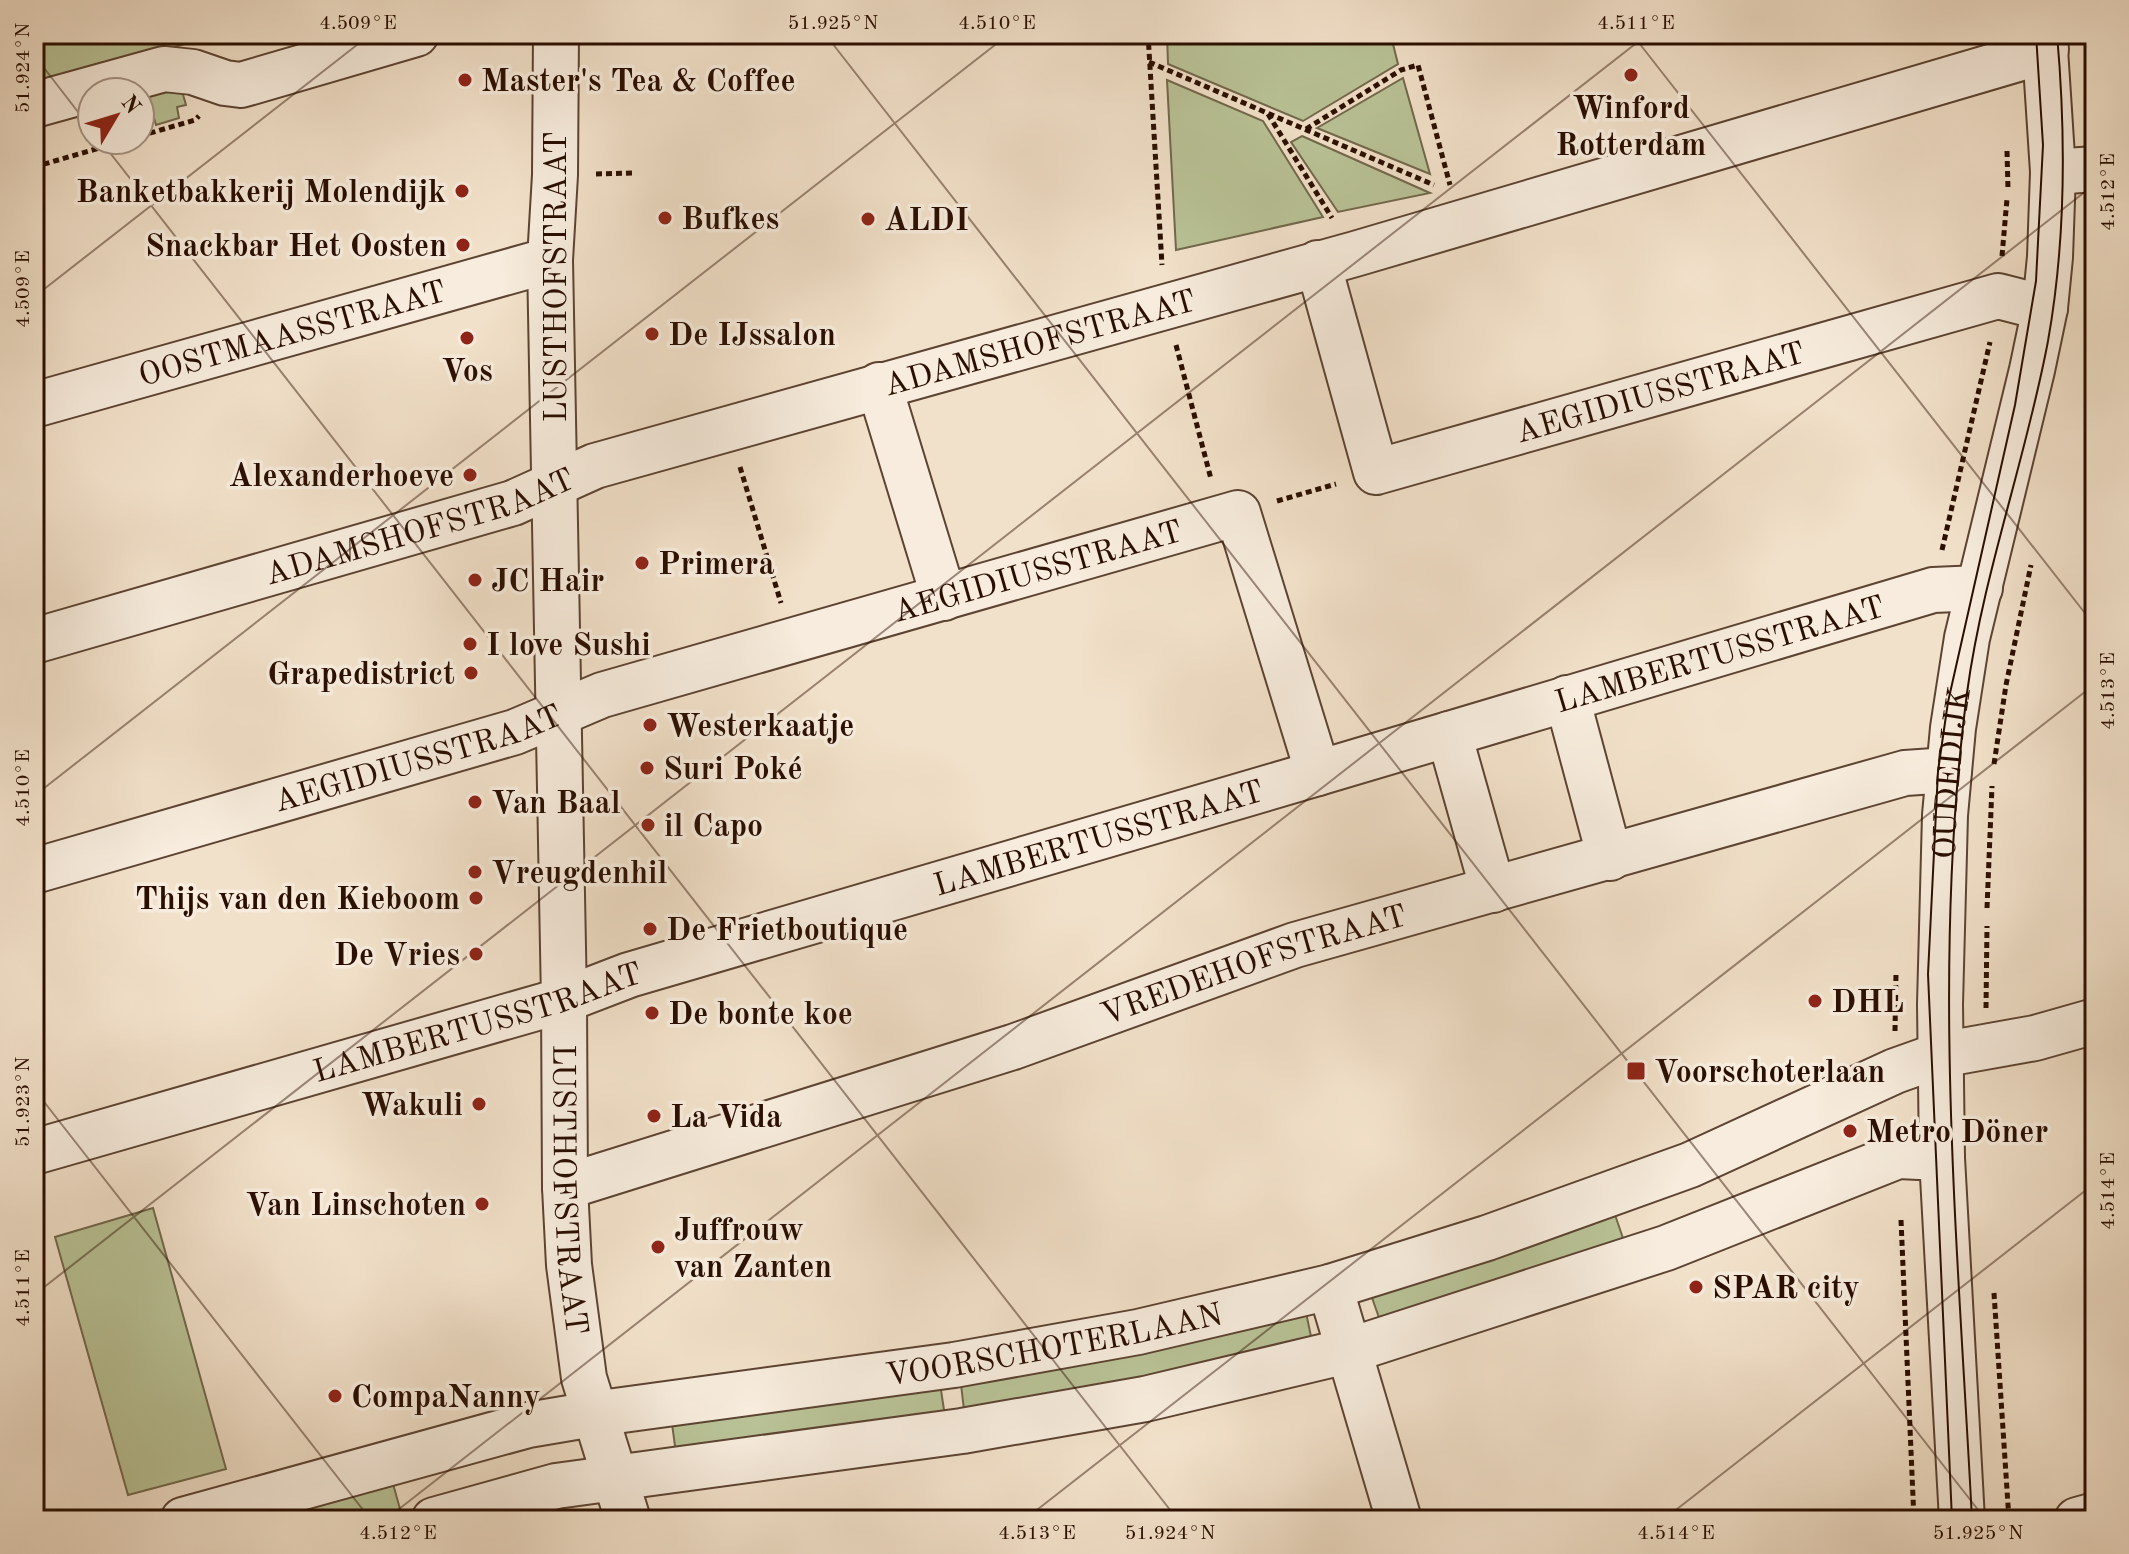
<svg xmlns="http://www.w3.org/2000/svg" width="2129" height="1554" viewBox="0 0 2129 1554" font-family="'Old Standard TT',serif">
	<style>
		.green { fill: #b9c397; stroke: #72684c; stroke-width: 2 }
		.lines { fill: none; stroke-linecap: round; stroke-linejoin: round }
		.minor-casing { stroke: #5c4332; stroke-width: 48 }
		.path { stroke: #2a0e00; stroke-width: 5; stroke-dasharray: 6 4; stroke-linecap: butt }
		.minor { stroke: #f7ecdd; stroke-width: 44 }
		.tram { stroke: #2a0e00; stroke-width: 2 }
		.ticks { fill: none; stroke: #2a0e00; stroke-width: 2; stroke-opacity: 0.45 }
		.poi-dot { fill: #8f2418; stroke: #f7ecdd; stroke-width: 3 }
		.labels { text-anchor: middle; stroke-width: 7; stroke-linejoin: round; paint-order: stroke }
		.poi-label { font-size: 32px; font-weight: bold; fill: #2a0e00; stroke: #f7ecdd; text-anchor: start }
		.street-label { font-size: 32px; fill: #2a0e00; stroke: #f7ecdd }
		.neatline { fill: none; stroke: #2a0e00; stroke-width: 3 }
		.ticks-label { font-size: 20px; text-anchor: middle; fill: #2a0e00 }
	</style>
	<rect width="100%" height="100%" fill="#f2e1ca"/>
	<filter id="stains"><feTurbulence type="fractalNoise" baseFrequency=".0025" numOctaves="4"/><feColorMatrix values="0 0 0 0 .2 0 0 0 0 .09 0 0 0 0 .02 0 0 0 .5 -.17"/></filter>
	<radialGradient id="worn" r=".72"><stop offset=".6" stop-color="#630" stop-opacity="0"/><stop offset="1" stop-color="#630" stop-opacity=".3"/></radialGradient>
	<g class="green">
		<path d="M34 34H220L34 87Z"/>
		<path d="M1167 34H1396L1391 36 1398 64 1303 121 1168 64Z"/>
		<path d="M178 77 186 105 177 107 179 118 156 125 153 115 144 117 140 92Z"/>
		<path d="M1403 78 1430 174 1317 128Z"/>
		<path d="M1167 80 1263 121 1323 217 1176 250Z"/>
		<path d="M1302 136 1430 193 1338 212 1291 142Z"/>
		<path d="M1612 1206 1626 1247 1383 1329 1369 1289Z"/>
		<path d="M153 1208 226 1469 128 1495 55 1237Z"/>
		<path d="M1304 1303 1313 1346 965 1418 960 1376Z"/>
		<path d="M939 1377 946 1423 677 1461 671 1416Z"/>
		<path d="M390 1473 402 1516 390 1520H228Z"/>
	</g>
	<g class="lines">
		<defs>
			<g id="minor">
				<path id="s1" d="M556 34 555 175 550 260 564 1000 565 1187 569 1265 584 1378 628 1520"/>
				<path d="M34 105 164 69 193 72 225 83 241 85 416 34"/>
				<path d="M2053 172 2095 169"/>
				<path id="s2" d="M1318 263 1376 472 1998 296 2045 308"/>
				<path d="M879 385 944 598"/>
				<path id="s3" d="M34 405 550 260"/>
				<path id="s4" d="M34 641 513 503 595 466 1355 254 2031 55 2046 49"/>
				<path d="M1567 698 1610 858"/>
				<path d="M1449 734 1493 890"/>
				<path id="s5" d="M34 871 515 732 602 695 1238 513 1318 773"/>
				<path id="s6" d="M34 1152 564 1000 629 975 1318 773 1933 590 1980 588"/>
				<path id="s7" d="M565 1187 1013 1047 1295 945 1905 773 1949 770"/>
				<path d="M1330 1287 1399 1520"/>
				<path id="s8" d="M183 1520 528 1425 593 1414 954 1365 1138 1332 1330 1287 1487 1238 1690 1165 1895 1071 1940 1055 2035 1038 2095 1021"/>
				<path d="M434 1520 556 1486 962 1431 1145 1399 1351 1350 1666 1248 1898 1156 1942 1158"/>
				<path id="s9" d="M1962 1520 1942 1158 1940 1004 1945 815 1953 728 1967 638 2032 370 2045 308 2050 257 2053 172 2044 34"/>
				<path d="M2077 1520 2095 1515"/>
			</g>
		</defs>
		<use href="#minor" class="minor-casing"/>
		<g class="path">
			<path d="M1148 34 1162 265"/>
			<path d="M2092 34 2095 99"/>
			<path d="M34 49 38 61"/>
			<path d="M1149 62 1434 185"/>
			<path d="M1268 114 1332 218"/>
			<path d="M1306 129 1401 70 1418 65 1450 185"/>
			<path d="M140 136 195 120 199 116"/>
			<path d="M2007 151 2008 189"/>
			<path d="M34 167 127 140"/>
			<path d="M596 174 634 173"/>
			<path d="M2002 256 2007 199"/>
			<path d="M1176 345 1211 479"/>
			<path d="M740 467 781 603"/>
			<path d="M1277 501 1336 484"/>
			<path d="M1942 550 1990 342"/>
			<path d="M1994 764 2006 685 2031 565"/>
			<path d="M1987 908 1992 786"/>
			<path d="M1986 1008 1987 926"/>
			<path d="M1895 1031 1896 973"/>
			<path d="M1901 1220 1914 1520"/>
			<path d="M1994 1293 2009 1520"/>
		</g>
		<use href="#minor" class="minor"/>
		<g class="tram">
			<path d="M1952 1520 1928 974 1938 771 1948 702 2015 405 2036 281 2043 145 2036 34"/>
			<path d="M1972 1520C1958 1245 1931 967 1967 693 1983 574 2026 459 2048 341 2066 240 2066 136 2057 34"/>
		</g>
	</g>
	<path class="ticks" d="M825 34 1986 1520M1632 34 2095 626M34 55 92 130M100 140 1178 1520M34 297 371 34M34 796 1009 34M34 1089 371 1520M34 1295 1648 34M385 1520 2095 184M1024 1520 2095 684M1663 1520 2095 1183"/>
	<g class="poi-dot">
		<circle cx="1631" cy="75" r="8"/>
		<circle cx="465" cy="80" r="8"/>
		<circle cx="462" cy="191" r="8"/>
		<circle cx="665" cy="218" r="8"/>
		<circle cx="868" cy="219" r="8"/>
		<circle cx="463" cy="245" r="8"/>
		<circle cx="652" cy="334" r="8"/>
		<circle cx="467" cy="338" r="8"/>
		<circle cx="470" cy="475" r="8"/>
		<circle cx="642" cy="563" r="8"/>
		<circle cx="475" cy="580" r="8"/>
		<circle cx="470" cy="644" r="8"/>
		<circle cx="471" cy="673" r="8"/>
		<circle cx="650" cy="725" r="8"/>
		<circle cx="647" cy="768" r="8"/>
		<circle cx="475" cy="802" r="8"/>
		<circle cx="648" cy="825" r="8"/>
		<circle cx="475" cy="872" r="8"/>
		<circle cx="476" cy="898" r="8"/>
		<circle cx="650" cy="929" r="8"/>
		<circle cx="476" cy="954" r="8"/>
		<circle cx="1815" cy="1001" r="8"/>
		<circle cx="652" cy="1013" r="8"/>
		<rect x="1626" y="1061" width="20" height="20" rx="4"/>
		<circle cx="479" cy="1104" r="8"/>
		<circle cx="654" cy="1116" r="8"/>
		<circle cx="1850" cy="1131" r="8"/>
		<circle cx="482" cy="1204" r="8"/>
		<circle cx="658" cy="1247" r="8"/>
		<circle cx="1696" cy="1287" r="8"/>
		<circle cx="335" cy="1396" r="8"/>
	</g>
	<g class="labels">
		<g class="poi-label">
			<text x="481" y="91">Master's Tea &amp; Coffee</text>
			<text x="1631" y="118" text-anchor="middle">Winford<tspan x="1631" dy="37">Rotterdam</tspan></text>
			<text x="446" y="202" text-anchor="end">Banketbakkerij Molendijk</text>
			<text x="681" y="229">Bufkes</text>
			<text x="884" y="230">ALDI</text>
			<text x="447" y="256" text-anchor="end">Snackbar Het Oosten</text>
			<text x="668" y="345">De IJssalon</text>
			<text x="467" y="381" text-anchor="middle">Vos</text>
			<text x="454" y="486" text-anchor="end">Alexanderhoeve</text>
			<text x="658" y="574">Primera</text>
			<text x="491" y="591">JC Hair</text>
			<text x="486" y="655">I love Sushi</text>
			<text x="455" y="684" text-anchor="end">Grapedistrict</text>
			<text x="666" y="736">Westerkaatje</text>
			<text x="663" y="779">Suri Poké</text>
			<text x="491" y="813">Van Baal</text>
			<text x="664" y="836">il Capo</text>
			<text x="491" y="883">Vreugdenhil</text>
			<text x="460" y="909" text-anchor="end">Thijs van den Kieboom</text>
			<text x="666" y="940">De Frietboutique</text>
			<text x="460" y="965" text-anchor="end">De Vries</text>
			<text x="1831" y="1012">DHL</text>
			<text x="668" y="1024">De bonte koe</text>
			<text x="1654" y="1082">Voorschoterlaan</text>
			<text x="463" y="1115" text-anchor="end">Wakuli</text>
			<text x="670" y="1127">La Vida</text>
			<text x="1866" y="1142">Metro Döner</text>
			<text x="466" y="1215" text-anchor="end">Van Linschoten</text>
			<text x="674" y="1240">Juffrouw<tspan x="674" dy="37">van Zanten</tspan></text>
			<text x="1712" y="1298">SPAR city</text>
			<text x="351" y="1407">CompaNanny</text>
		</g>
		<g class="street-label">
			<text transform="translate(555 277) rotate(-90)" y="11">LUSTHOFSTRAAT</text>
			<text dy="11" stroke="none"><textPath href="#s3" startOffset="268">OOSTMAASSTRAAT</textPath></text>
			<text dy="11" stroke="none"><textPath href="#s4" startOffset="1050">ADAMSHOFSTRAAT</textPath></text>
			<text dy="11" stroke="none"><textPath href="#s2" startOffset="512">AEGIDIUSSTRAAT</textPath></text>
			<text dy="11" stroke="none"><textPath href="#s4" startOffset="402">ADAMSHOFSTRAAT</textPath></text>
			<text dy="11" stroke="none"><textPath href="#s5" startOffset="1048">AEGIDIUSSTRAAT</textPath></text>
			<text dy="11" stroke="none"><textPath href="#s6" startOffset="1758">LAMBERTUSSTRAAT</textPath></text>
			<text dy="11" stroke="none"><textPath href="#s5" startOffset="400">AEGIDIUSSTRAAT</textPath></text>
			<text dy="11" stroke="none"><textPath href="#s9" startOffset="748">OUDEDIJK</textPath></text>
			<text dy="11" stroke="none"><textPath href="#s6" startOffset="1110">LAMBERTUSSTRAAT</textPath></text>
			<text dy="11" stroke="none"><textPath href="#s7" startOffset="724">VREDEHOFSTRAAT</textPath></text>
			<text dy="11" stroke="none"><textPath href="#s6" startOffset="462">LAMBERTUSSTRAAT</textPath></text>
			<text dy="11" stroke="none"><textPath href="#s1" startOffset="1156">LUSTHOFSTRAAT</textPath></text>
			<text dy="11" stroke="none"><textPath href="#s8" startOffset="890">VOORSCHOTERLAAN</textPath></text>
		</g>
	</g>
	<rect width="2129" height="1554" fill="none" stroke="#f2e1ca" stroke-width="88"/>
	<g transform="translate(116 116) rotate(52)"><circle r="38" fill="#f7ecdd" stroke="#a59385" stroke-width="2"/>
	<path d="M0-6L14 30L0 20L-14 30Z" fill="#8f2418"/>
	<text y="-12" font-size="22" font-weight="bold" text-anchor="middle" fill="#2a0e00">N</text>
	</g>
	<rect x="44" y="44" width="2041" height="1466" class="neatline"/>
	<g class="ticks-label">
		<text x="358" y="29">4.509°E</text>
		<text x="833" y="29">51.925°N</text>
		<text x="997" y="29">4.510°E</text>
		<text x="1636" y="29">4.511°E</text>
		<text transform="translate(22 68) rotate(-90)" y="7">51.924°N</text>
		<text transform="translate(2107 192) rotate(-90)" y="7">4.512°E</text>
		<text transform="translate(22 289) rotate(-90)" y="7">4.509°E</text>
		<text transform="translate(2107 691) rotate(-90)" y="7">4.513°E</text>
		<text transform="translate(22 788) rotate(-90)" y="7">4.510°E</text>
		<text transform="translate(22 1102) rotate(-90)" y="7">51.923°N</text>
		<text transform="translate(2107 1191) rotate(-90)" y="7">4.514°E</text>
		<text transform="translate(22 1288) rotate(-90)" y="7">4.511°E</text>
		<text x="398" y="1539">4.512°E</text>
		<text x="1037" y="1539">4.513°E</text>
		<text x="1170" y="1539">51.924°N</text>
		<text x="1676" y="1539">4.514°E</text>
		<text x="1978" y="1539">51.925°N</text>
	</g>
	<rect width="100%" height="100%" filter="url(#stains)"/>
	<rect width="100%" height="100%" fill="url(#worn)"/>
</svg>
